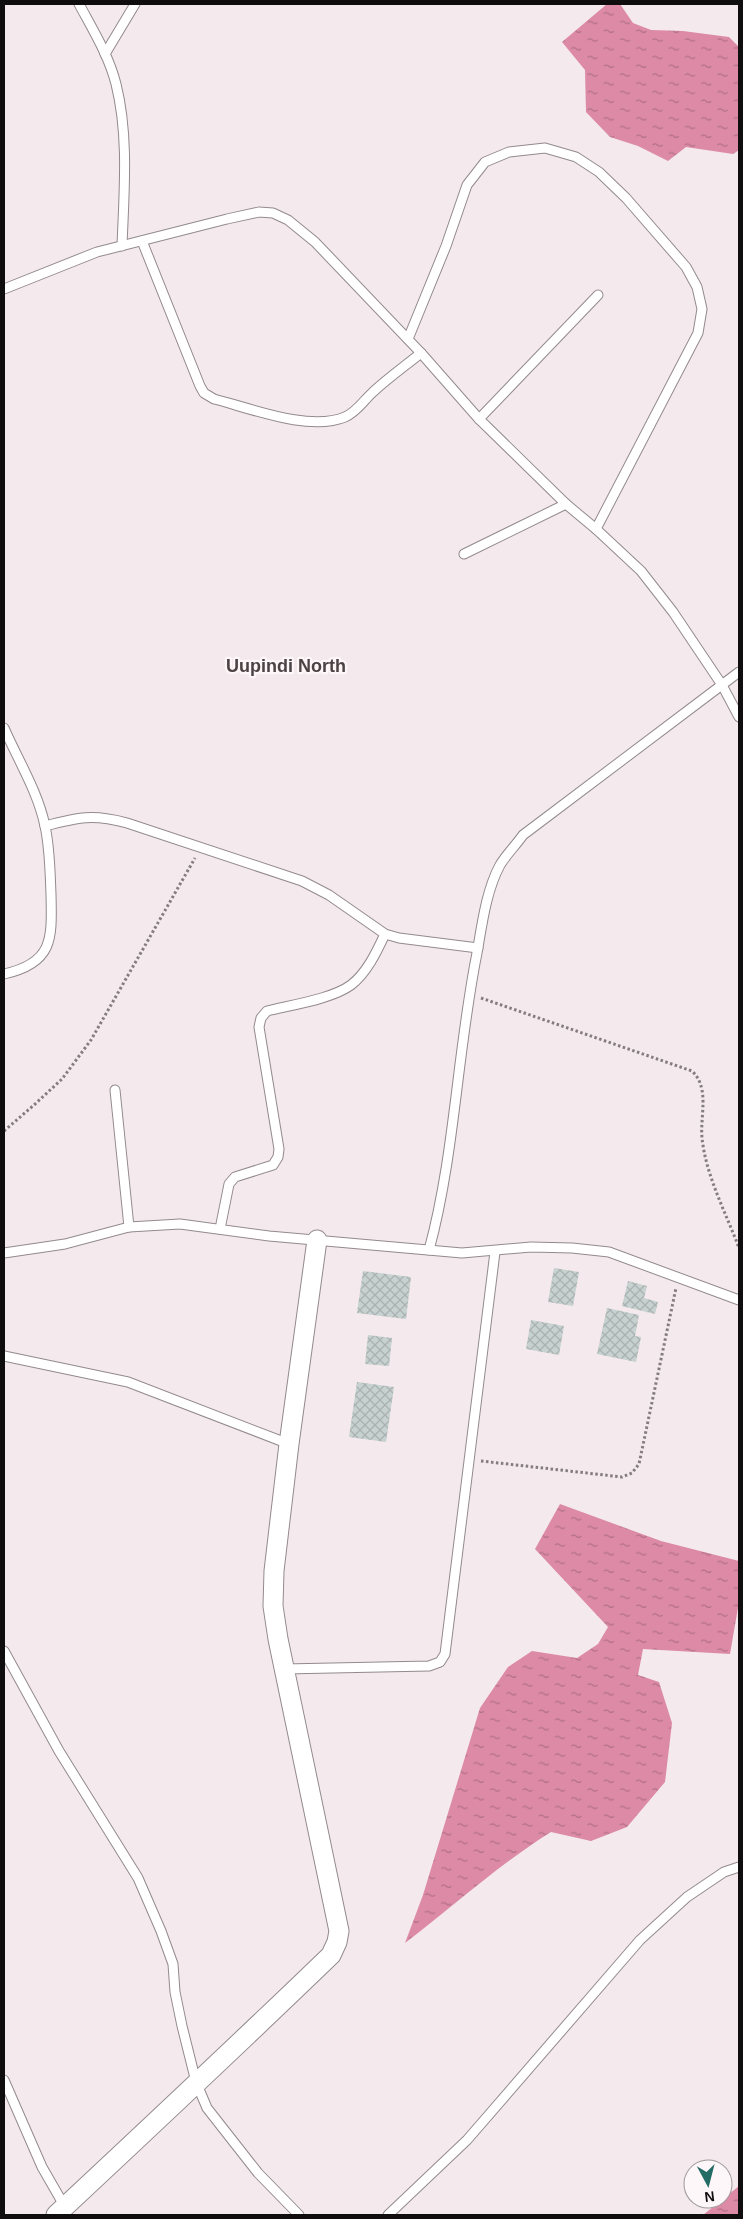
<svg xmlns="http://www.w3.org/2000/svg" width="743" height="2219" viewBox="0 0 743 2219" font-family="Arial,sans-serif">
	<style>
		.water { fill: url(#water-ripples) }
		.building { fill: url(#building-cross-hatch) }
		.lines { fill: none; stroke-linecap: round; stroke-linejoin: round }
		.service-casing { stroke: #938a8c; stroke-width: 11 }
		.minor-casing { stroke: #938a8c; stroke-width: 21 }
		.path { stroke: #847d7f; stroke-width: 3; stroke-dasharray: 2.5 2.5; stroke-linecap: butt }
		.service { stroke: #fff; stroke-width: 9 }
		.minor { stroke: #fff; stroke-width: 19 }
		.labels { text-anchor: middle; stroke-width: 4.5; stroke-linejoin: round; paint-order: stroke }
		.neighbourhood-label { font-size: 18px; font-weight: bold; fill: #4c4345; stroke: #fef7f9 }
	</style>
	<defs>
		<pattern id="water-ripples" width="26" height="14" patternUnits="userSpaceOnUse" patternTransform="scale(1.25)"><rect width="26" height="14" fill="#dc8aa5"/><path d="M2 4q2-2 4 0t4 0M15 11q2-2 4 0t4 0" fill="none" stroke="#b16f85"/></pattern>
		<pattern id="building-cross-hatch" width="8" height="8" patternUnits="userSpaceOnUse" patternTransform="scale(1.25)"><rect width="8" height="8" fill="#c6d1d0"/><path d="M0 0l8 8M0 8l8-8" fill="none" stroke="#a9b2b1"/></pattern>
	</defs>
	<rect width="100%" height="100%" fill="#f4e9ec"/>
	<g class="water">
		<path d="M607 4H620L633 23 651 30 683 31 729 37 739 47V150L733 154 686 147 668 161 638 146 610 137 586 112 585 70 562 42Z"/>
		<path d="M560 1504 661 1541 739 1561V1602L730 1654 643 1649 638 1675 659 1682 672 1723 665 1782 627 1827 591 1841 551 1832C498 1865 454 1906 405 1943L423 1895 480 1708 508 1667 532 1651 577 1658 598 1644 608 1627 535 1549Z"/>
		<path d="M739 2186V2215H703Z"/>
	</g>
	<g class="building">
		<path d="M554 1268 579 1272 573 1306 548 1302Z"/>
		<path d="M363 1271 411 1277 406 1319 357 1313Z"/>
		<path d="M628 1281 647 1286 644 1298 658 1302 655 1314 622 1306Z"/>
		<path d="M607 1308 639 1315 635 1336 641 1337 636 1362 597 1354Z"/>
		<path d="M531 1320 564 1326 559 1355 526 1349Z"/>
		<path d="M368 1335 392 1338 389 1366 365 1364Z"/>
		<path d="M357 1382 394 1387 386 1442 349 1437Z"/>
	</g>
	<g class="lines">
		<defs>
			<g id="service">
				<path d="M79 4C93 30 109 56 116 84 129 136 124 192 122 246"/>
				<path d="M105 54 135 4"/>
				<path d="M142 241 200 386 204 393 214 399C250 408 309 432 345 417 357 412 364 400 373 392 388 378 405 366 421 353"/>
				<path d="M4 289 97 252 227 219 259 212 273 213 288 220 315 242 421 353 479 419 566 504 596 529 641 571 673 612 722 685 739 717"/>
				<path d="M408 339 446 246 467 185 485 162 509 152 545 148 576 157 599 172 626 198 686 267 697 287 702 309 698 333 596 529"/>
				<path d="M479 419 598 295"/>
				<path d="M464 554 566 504"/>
				<path d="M4 728C18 760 38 792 45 826 50 849 50 872 51 894 52 938 54 963 4 974"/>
				<path d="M45 826C79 817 93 814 127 823L302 881 329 895 385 934 399 938 478 948"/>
				<path d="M115 1090 129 1227"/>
				<path d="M220 1229 229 1184 235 1177 273 1165 278 1157 279 1149 259 1027 261 1018 267 1011C291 1005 332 999 351 985 367 973 377 951 385 934"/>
				<path d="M429 1250C455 1154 457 1052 477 953 482 925 486 891 500 865 506 855 516 845 523 835L739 672"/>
				<path d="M4 1253 65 1244 129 1227 180 1224 269 1236 462 1253 531 1247 572 1248 609 1252 739 1300"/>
				<path d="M4 1356 128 1382 289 1444"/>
				<path d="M4 1651 59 1751 138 1878 161 1931 173 1964 175 1992 182 2026 196 2082 207 2108 258 2173 299 2215"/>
				<path d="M284 1669 429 1666 440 1662 445 1654 495 1252"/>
				<path d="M4 2080 42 2167 65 2207"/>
				<path d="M388 2215 467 2140 640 1940 687 1897 724 1872 739 1867"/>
			</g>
			<path id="minor" d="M56 2215C148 2129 240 2043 331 1955L337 1942 339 1931 278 1639 273 1606 274 1571 289 1444 317 1240"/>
		</defs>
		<use href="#service" class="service-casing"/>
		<use href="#minor" class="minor-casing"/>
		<g class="path">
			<path d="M481 998 692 1071C710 1088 700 1115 702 1138 706 1176 726 1213 739 1248"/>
			<path d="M4 1131 34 1105 62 1079 91 1040 195 858"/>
			<path d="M481 1461 622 1477 632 1473 639 1464 676 1288"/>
		</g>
		<use href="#service" class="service"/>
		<use href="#minor" class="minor"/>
	</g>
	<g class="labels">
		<g class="neighbourhood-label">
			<text x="286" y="672">Uupindi North</text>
		</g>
	</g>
	<rect width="743" height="2219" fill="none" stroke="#100d0e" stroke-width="10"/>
	<g transform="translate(708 2184) rotate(173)"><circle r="24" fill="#fef7f9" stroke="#9f999b"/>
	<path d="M0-4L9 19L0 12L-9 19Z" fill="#236c66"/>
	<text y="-8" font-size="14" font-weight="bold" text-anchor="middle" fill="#100d0e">N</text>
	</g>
</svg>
